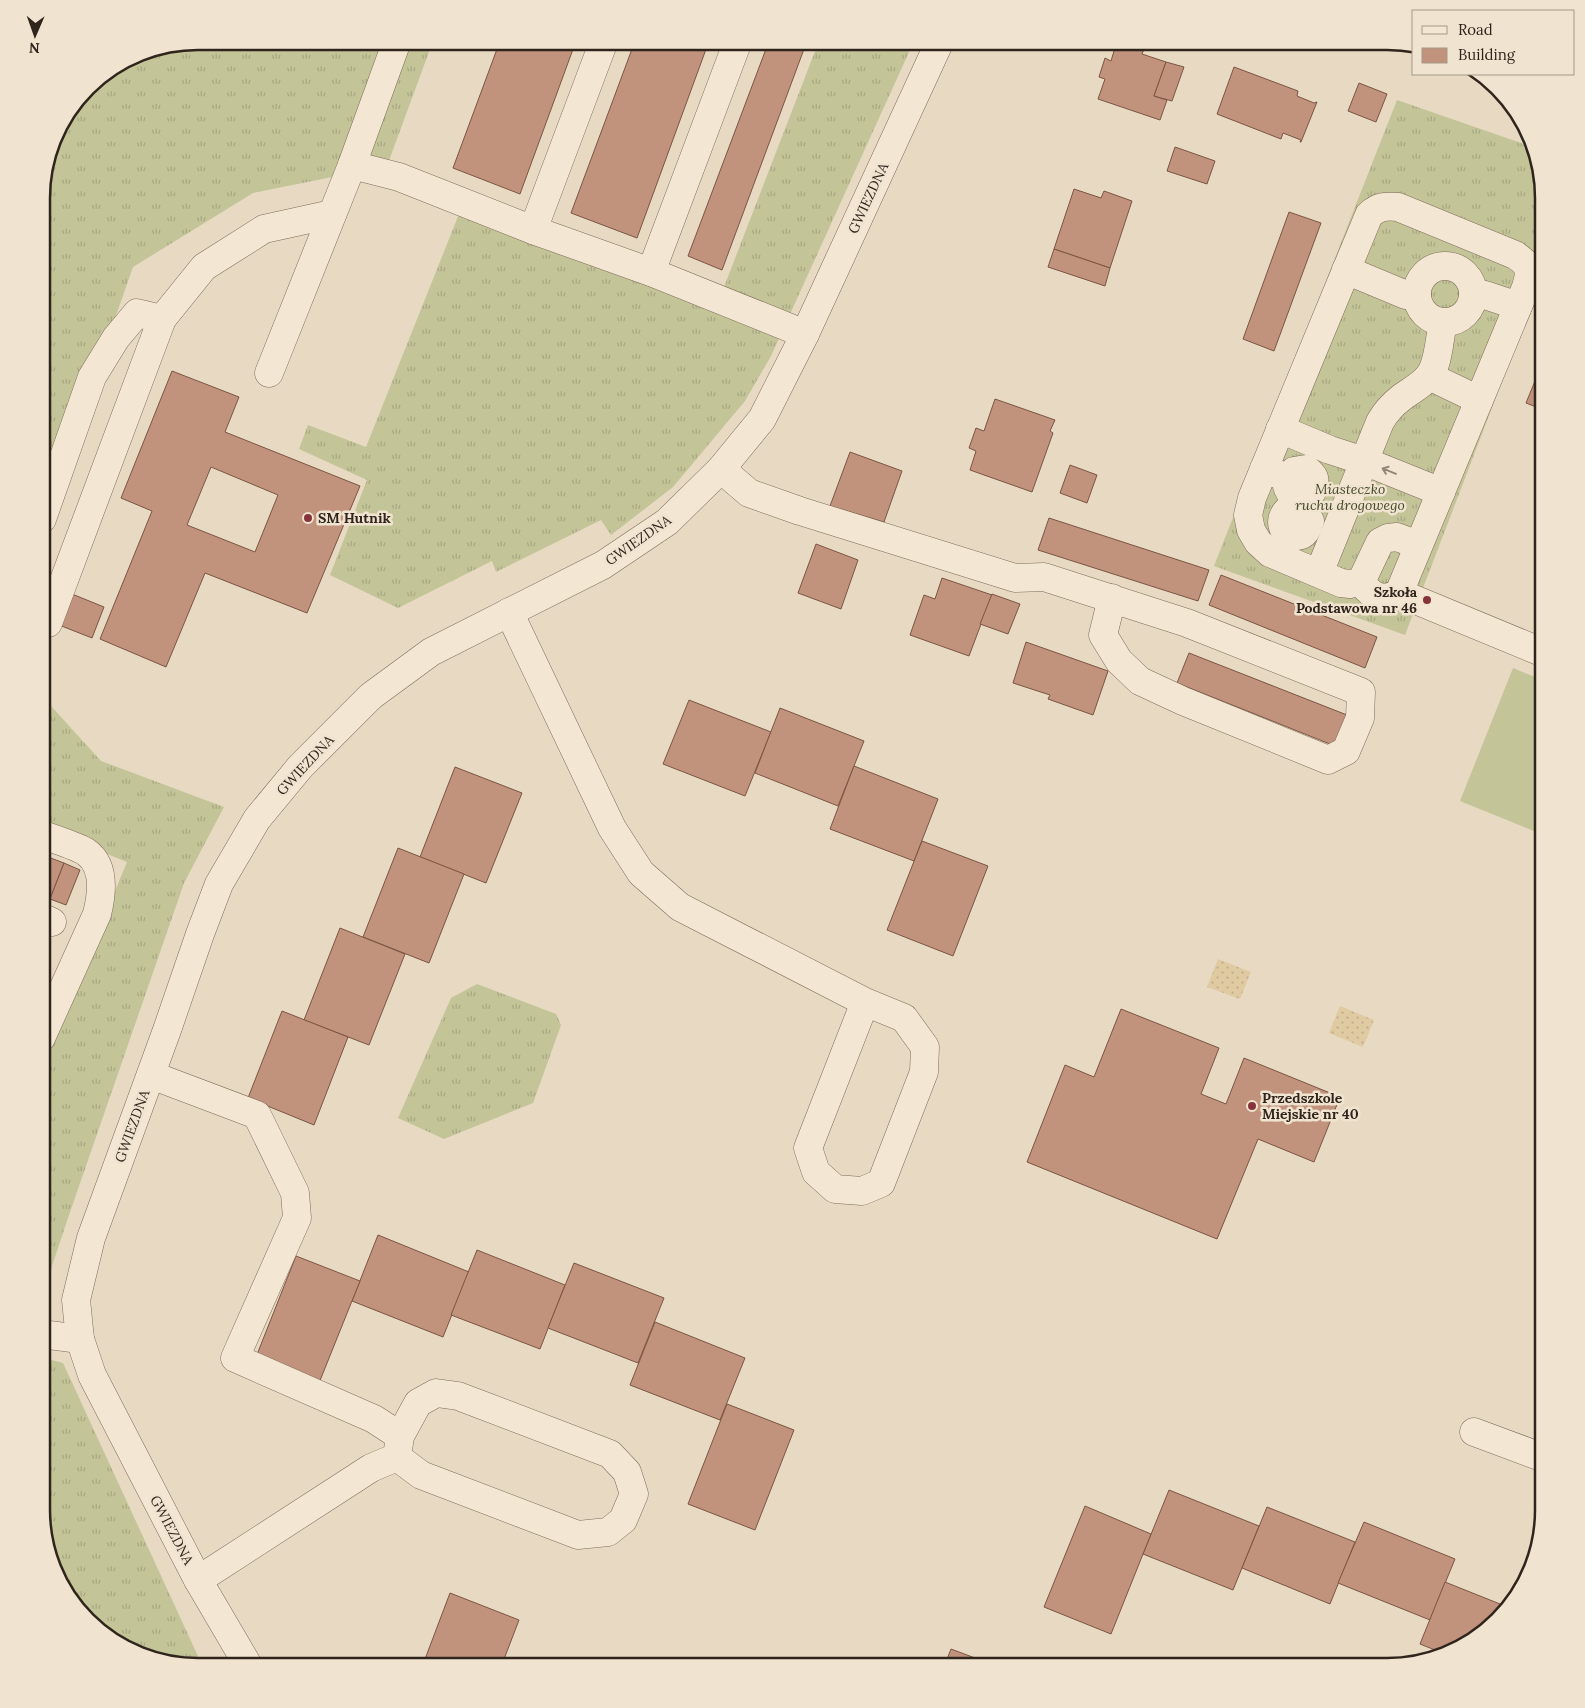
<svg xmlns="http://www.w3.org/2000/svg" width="1585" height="1708" viewBox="0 0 1585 1708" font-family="Lora,serif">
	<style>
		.grass { fill: url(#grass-tufts) }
		.sand { fill: url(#sand-dots) }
		.garden { fill: #c3c497 }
		.building { fill: #c1927c; stroke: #7b5544; fill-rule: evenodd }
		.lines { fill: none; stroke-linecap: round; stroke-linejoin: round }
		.minor-casing { stroke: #7f6b5b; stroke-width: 29 }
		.minor { stroke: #f3e7d3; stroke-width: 28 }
		.oneway { stroke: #928678 }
		.poi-dot { fill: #86333b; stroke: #f0e4d0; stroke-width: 2 }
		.labels { text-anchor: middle; stroke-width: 5; stroke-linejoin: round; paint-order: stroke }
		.street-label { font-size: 14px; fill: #30251d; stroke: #f0e4d0 }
		.park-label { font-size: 14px; font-style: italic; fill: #444a27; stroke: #f0e4d0 }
		.poi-label { font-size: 14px; font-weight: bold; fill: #30251d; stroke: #f0e4d0; text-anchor: start }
		.rim { fill: none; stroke: #30251d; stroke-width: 2.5 }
	</style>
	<defs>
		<pattern id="grass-tufts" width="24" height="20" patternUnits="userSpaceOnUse" patternTransform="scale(1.25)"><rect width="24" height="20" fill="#c3c497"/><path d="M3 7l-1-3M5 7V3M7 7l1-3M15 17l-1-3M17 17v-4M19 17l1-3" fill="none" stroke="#a8a882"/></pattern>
		<pattern id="sand-dots" width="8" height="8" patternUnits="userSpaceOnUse" patternTransform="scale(1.25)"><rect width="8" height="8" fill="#e0caa2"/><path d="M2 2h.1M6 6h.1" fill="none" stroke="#c0ad8b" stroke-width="1.8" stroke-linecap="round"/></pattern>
	</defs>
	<rect width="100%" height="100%" fill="#e7d9c2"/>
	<g class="grass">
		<path d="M199 41H433L387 166 253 193 133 267 42 526V188L58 129 95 80 139 53Z"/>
		<path d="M819 41H914L771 356 745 401 673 487 611 535 601 520 496 572 492 561 398 608 330 575 367 480 299 449 308 425 366 447 467 194 724 287Z"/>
		<path d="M1397 100 1535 148 1544 198V272L1405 635 1214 566Z"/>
		<path d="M41 695 101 761 224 807 184 883 69 1215 41 1299V1071L127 862 41 827Z"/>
		<path d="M477 984 556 1014 561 1025 533 1103 444 1139 398 1118 451 998Z"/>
		<path d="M41 1357 63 1363 203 1667 129 1650 74 1605 50 1560 41 1510Z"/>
	</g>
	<g class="sand">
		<path d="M1218 959 1251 972 1240 999 1207 987Z"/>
		<path d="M1340 1006 1374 1020 1363 1047 1329 1033Z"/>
	</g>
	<path class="garden" d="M1513 668 1544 681V835L1460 801Z"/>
	<g class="building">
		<path d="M500 41H576L520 194 453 168Z"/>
		<path d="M635 41H709L637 238 571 213Z"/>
		<path d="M769 41H807L722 270 688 256Z"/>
		<path d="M1117 41 1144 49 1142 54 1166 62 1154 96 1167 100 1160 120 1098 99 1105 79 1099 77 1105 58 1111 61Z"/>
		<path d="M1166 62 1184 67 1172 101 1154 96Z"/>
		<path d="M1234 67 1298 91 1297 96 1314 103 1317 102 1301 142H1300L1301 140 1283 133 1281 139 1217 114Z"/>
		<path d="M1359 83 1387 94 1376 122 1348 111Z"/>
		<path d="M1175 147 1215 161 1207 184 1167 171Z"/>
		<path d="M1074 189 1101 198 1104 191 1132 201 1110 268 1054 249Z"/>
		<path d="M1289 212 1321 223 1274 351 1243 339Z"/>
		<path d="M1054 249 1110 268 1105 286 1048 267Z"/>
		<path d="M1544 359V410L1526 403Z"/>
		<path d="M172 371 239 397 225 432 360 486 307 613 205 573 166 667 100 639 152 511 121 498ZM211 467 278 495 255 552 187 525Z"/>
		<path d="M995 399 1055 420 1050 431 1053 433 1032 492 970 470 976 451 969 448 976 428 984 431Z"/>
		<path d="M850 452 902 471 884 522 830 506Z"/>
		<path d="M1070 465 1097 475 1087 503 1060 493Z"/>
		<path d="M1049 518 1209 570 1198 601 1038 550Z"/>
		<path d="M816 544 858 560 841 609 798 593Z"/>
		<path d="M1221 575 1377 637 1365 668 1209 605Z"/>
		<path d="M942 578 992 595 969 656 910 635 924 595 935 599Z"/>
		<path d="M1544 587V599L1540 598Z"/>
		<path d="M72 594 104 607 92 638 59 625Z"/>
		<path d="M992 594 1020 604 1008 634 980 624Z"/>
		<path d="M1026 642 1108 671 1093 715 1048 699 1050 695 1013 683Z"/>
		<path d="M1189 653 1347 715 1335 746 1177 683Z"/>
		<path d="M689 700 771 732 745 796 663 764Z"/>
		<path d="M780 708 864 741 838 806 755 773Z"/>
		<path d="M854 766 938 799 914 861 830 829Z"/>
		<path d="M455 767 522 793 486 883 420 857Z"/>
		<path d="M922 841 988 866 953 956 887 930Z"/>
		<path d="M398 848 464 874 429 963 363 937Z"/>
		<path d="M41 855 48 857 41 875Z"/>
		<path d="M48 857 64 863 50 899 41 896V875Z"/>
		<path d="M64 863 80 870 66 905 50 899Z"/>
		<path d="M340 928 405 954 369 1045 304 1020Z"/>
		<path d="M41 941 50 944 41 964Z"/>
		<path d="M1121 1009 1219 1048 1201 1094 1226 1104 1244 1058 1340 1097 1314 1162 1258 1139 1217 1239 1027 1162 1065 1065 1094 1077Z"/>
		<path d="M282 1011 348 1037 314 1125 248 1098Z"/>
		<path d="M378 1235 469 1272 443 1337 352 1301Z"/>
		<path d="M477 1250 565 1285 540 1349 451 1315Z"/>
		<path d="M296 1256 360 1281 319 1383 256 1357Z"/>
		<path d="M574 1263 664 1298 638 1363 548 1328Z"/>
		<path d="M655 1322 745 1358 720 1420 630 1385Z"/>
		<path d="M727 1404 794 1430 755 1530 688 1504Z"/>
		<path d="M1169 1490 1259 1526 1233 1590 1143 1554Z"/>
		<path d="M1085 1506 1151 1534 1111 1634 1044 1607Z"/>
		<path d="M1267 1507 1355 1542 1330 1604 1242 1568Z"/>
		<path d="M1364 1522 1455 1559 1430 1620 1338 1583Z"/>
		<path d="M1445 1582 1505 1606 1482 1634 1445 1654 1420 1644Z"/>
		<path d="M450 1593 519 1620 501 1667H422Z"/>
		<path d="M951 1649 975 1658 974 1661 988 1667H944Z"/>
	</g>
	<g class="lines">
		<defs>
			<g id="minor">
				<path d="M352 165 399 177 533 230 651 272 805 334"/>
				<path d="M533 230 604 41"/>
				<circle cx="1445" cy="294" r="28"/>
				<path d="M1346 270 1406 295H1417"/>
				<path d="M651 272 738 41"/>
				<path d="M1473 293 1485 295 1518 306"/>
				<path d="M269 373 352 165 397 41"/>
				<path d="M1429 376 1479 400"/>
				<path d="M1280 429 1330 450 1364 461 1441 492"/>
				<path d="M721 469 749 493 800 511 1015 578 1044 577 1187 623 1361 692 1360 718 1346 751 1328 760 1183 701 1140 681 1119 661 1103 635 1112 598"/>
				<path d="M1264 469 1288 478 1294 471 1306 469C1312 474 1316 477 1314 485 1312 502 1289 504 1284 515 1280 522 1283 528 1286 534 1300 539 1306 536 1310 521 1305 511 1290 497 1287 486 1287 484 1288 481 1288 478"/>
				<path d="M42 519 92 377 116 338 137 313 162 319"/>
				<path d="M1319 573 1380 422C1385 413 1392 405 1401 398 1410 391 1421 386 1429 376 1439 363 1439 339 1443 323"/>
				<path d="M1361 582C1372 597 1382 602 1399 593L1526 287C1531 270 1530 265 1515 255L1398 207C1385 206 1379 206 1369 215L1252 498 1248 515 1251 530 1258 542 1270 553 1341 583 1350 584 1361 582 1380 542 1388 538 1397 537 1418 545"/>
				<path d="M1399 593 1544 653"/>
				<path d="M509 612 612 828 641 873 680 907 865 1002 904 1018 925 1047 924 1072 881 1183 862 1191 835 1189 816 1172 808 1148 865 1002"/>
				<path d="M48 623 162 319 204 267 264 229 332 214"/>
				<path d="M41 917 52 922"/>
				<path d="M41 1038 97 914C102 894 106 866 86 852 77 846 53 839 41 834"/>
				<path d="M151 1075 257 1115 295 1193 297 1218 235 1358 374 1419 400 1436"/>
				<path d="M41 1334 80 1339"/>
				<path d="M1474 1432 1544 1458"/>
				<path d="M198 1580 371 1468 397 1457 421 1475 578 1535 608 1532 623 1520 634 1494 627 1472 610 1454 458 1396 436 1393 418 1403 400 1436 397 1457"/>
				<path d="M249 1667 198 1580 92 1375 80 1339 76 1300 91 1238 167 1030 200 934 219 884 257 819 300 767 371 696 431 652 603 565 667 522 721 469 762 419 805 334 940 41"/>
			</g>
		</defs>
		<use href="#minor" class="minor-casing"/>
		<use href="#minor" class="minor"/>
	</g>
	<defs><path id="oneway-shaft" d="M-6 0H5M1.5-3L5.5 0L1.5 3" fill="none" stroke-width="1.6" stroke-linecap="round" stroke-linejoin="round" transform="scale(1.25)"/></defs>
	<use class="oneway" href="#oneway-shaft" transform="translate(1389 471) rotate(-158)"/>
	<g class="poi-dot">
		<circle cx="308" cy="518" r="5"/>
		<circle cx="1427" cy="600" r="5"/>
		<circle cx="1252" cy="1106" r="5"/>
	</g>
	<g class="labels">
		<g class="street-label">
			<text transform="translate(868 198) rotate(-65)" y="5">GWIEZDNA</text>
			<text transform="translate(638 540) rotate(-35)" y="5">GWIEZDNA</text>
			<text transform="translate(305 765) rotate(-47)" y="5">GWIEZDNA</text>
			<text transform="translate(132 1126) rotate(-70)" y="5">GWIEZDNA</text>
			<text transform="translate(172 1530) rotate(62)" y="5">GWIEZDNA</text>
		</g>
		<g class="park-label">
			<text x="1350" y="494">Miasteczko<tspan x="1350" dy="16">ruchu drogowego</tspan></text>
		</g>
		<g class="poi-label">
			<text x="318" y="523">SM Hutnik</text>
			<text x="1417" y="597" text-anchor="end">Szkoła<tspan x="1417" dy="16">Podstawowa nr 46</tspan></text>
			<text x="1262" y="1103">Przedszkole<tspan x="1262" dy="16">Miejskie nr 40</tspan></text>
		</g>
	</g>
	<path d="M0 0H1585V1708H0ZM198 50H1387A148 148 0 0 1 1535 198V1510A148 148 0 0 1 1387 1658H198A148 148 0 0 1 50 1510V198A148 148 0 0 1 198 50Z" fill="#f0e4d0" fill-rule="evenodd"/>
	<path class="rim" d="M198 50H1387A148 148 0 0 1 1535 198V1510A148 148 0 0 1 1387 1658H198A148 148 0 0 1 50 1510V198A148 148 0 0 1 198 50Z"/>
	<rect x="1412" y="10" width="162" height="65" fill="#f0e4d0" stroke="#a39888"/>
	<rect x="1422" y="26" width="25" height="8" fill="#f3e7d3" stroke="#a39888"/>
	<text x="1458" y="35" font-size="15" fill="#30251d">Road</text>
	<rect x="1422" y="48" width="25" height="15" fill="#c1927c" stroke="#a39888"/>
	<text x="1458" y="60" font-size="15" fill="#30251d">Building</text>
	<g transform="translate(35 35) rotate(182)" stroke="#f0e4d0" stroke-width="4" paint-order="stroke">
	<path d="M0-4L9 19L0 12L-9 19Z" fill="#30251d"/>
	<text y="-8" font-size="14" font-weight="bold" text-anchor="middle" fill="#30251d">N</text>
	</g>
</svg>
